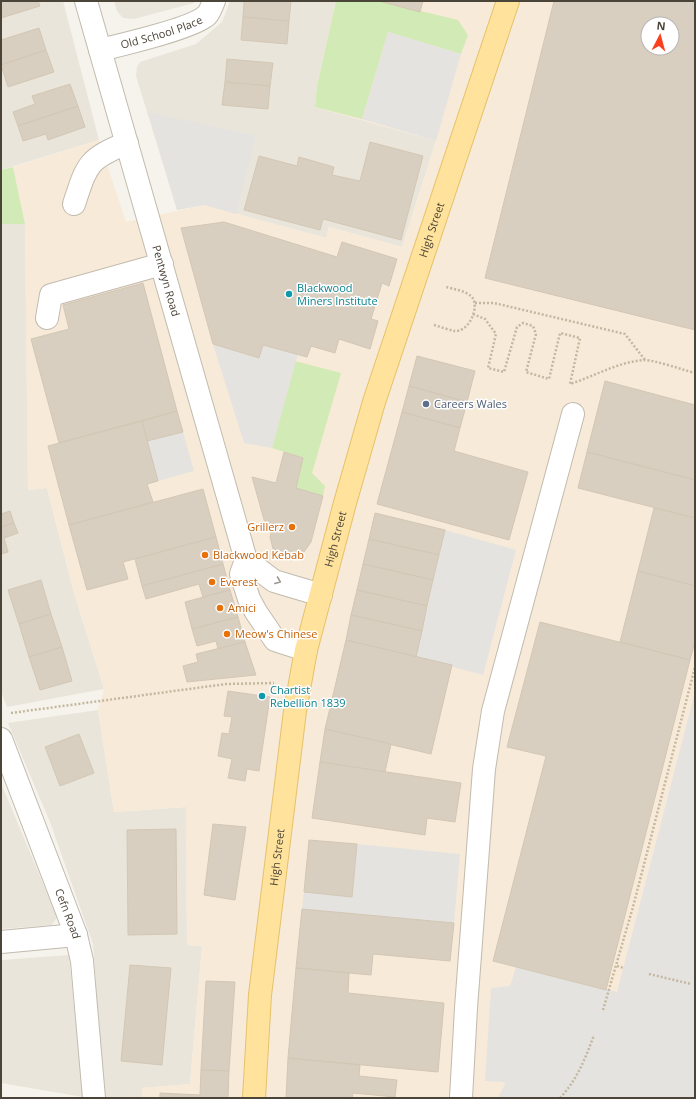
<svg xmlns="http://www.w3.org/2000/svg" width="696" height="1099" viewBox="0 0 696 1099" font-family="'Open Sans',sans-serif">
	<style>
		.residential { fill: #eae5da }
		.commercial { fill: #f7ead8; fill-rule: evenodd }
		.green { fill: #d2eab5 }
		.parking { fill: #e5e3e0 }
		.building { fill: #d8cfc1; stroke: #d3c7b4; fill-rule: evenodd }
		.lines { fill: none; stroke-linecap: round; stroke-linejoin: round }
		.minor-casing { stroke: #c2bbae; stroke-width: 24 }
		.major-casing { stroke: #e6c16a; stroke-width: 24 }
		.path { stroke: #c4b79f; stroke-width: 2.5; stroke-dasharray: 2 2; stroke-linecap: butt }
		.minor { stroke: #fff; stroke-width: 22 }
		.major { stroke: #ffe39c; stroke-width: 22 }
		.oneway { stroke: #9c9892 }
		.culture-dot { fill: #0f9aa8; stroke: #fff; stroke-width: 1.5 }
		.service-dot { fill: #5c6f8a; stroke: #fff; stroke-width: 1.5 }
		.food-dot { fill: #e8710a; stroke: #fff; stroke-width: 1.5 }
		.labels { text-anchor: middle; stroke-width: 3; stroke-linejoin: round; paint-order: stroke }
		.street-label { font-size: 11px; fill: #4b4439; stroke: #fff }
		.culture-label { font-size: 11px; fill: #0d838f; stroke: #fff; text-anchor: start }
		.service-label { font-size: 11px; fill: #4e5e75; stroke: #fff; text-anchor: start }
		.food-label { font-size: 11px; fill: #c56008; stroke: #fff; text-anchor: start }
	</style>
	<rect width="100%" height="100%" fill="#f6f3ec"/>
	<g class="residential">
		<path d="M1 1H63L99 140 1 170Z"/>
		<path d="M114 1H196L194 3 134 19 123 18 117 11Z"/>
		<path d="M230 1H336L317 86 315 107 436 141 402 247 329 227 326 238 204 205 177 210 136 76 137 67 140 62 196 44 222 22Z"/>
		<path d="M1 224H25L28 490 47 488 74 593 104 689 7 707 1 691Z"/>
		<path d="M98 710 114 812 186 807 187 945 202 946 190 1084 143 1088 142 1098H104L93 944 50 822 8 723Z"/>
		<path d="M1 783 57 917 52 925 1 929Z"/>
		<path d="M69 955 83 1097 1 1083V960Z"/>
	</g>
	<path class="commercial" d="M336 1H695V1098H142V1088L190 1084 202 946 187 945 186 807 114 812 98 710 104 689 74 593 47 488 28 490 25 224 13 167 99 140 126 222 204 205 326 238 329 227 402 247 436 141 315 107 317 86ZM648 24H672V48H648Z"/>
	<g class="green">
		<path d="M336 1H379L458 20 468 35 461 54 388 32 362 119 315 107 317 86Z"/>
		<path d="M13 167 25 224H1V170Z"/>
		<path d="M295 361 341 373 312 473 325 486 323 496 296 488 303 458 272 448Z"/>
	</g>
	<g class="parking">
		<path d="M388 32 461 54 436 141 362 119Z"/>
		<path d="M148 112 256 136 236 214 204 205 177 210Z"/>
		<path d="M213 344 259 357 263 345 298 354 272 448 244 443Z"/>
		<path d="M183 432 194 471 158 481 147 441Z"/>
		<path d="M445 530 516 550 483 675 416 657Z"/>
		<path d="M695 692V1098H498L505 1084 504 1082 485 1081 491 988 510 986 516 967 617 992Z"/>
		<path d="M357 844 460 854 454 923 302 909 304 892 352 897Z"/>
	</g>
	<g class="building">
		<path d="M1 1H38L40 6 1 18Z"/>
		<path d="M244 1H291L289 21 243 17Z"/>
		<path d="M379 1H423L420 12Z"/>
		<path d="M554 1H695V330L485 278ZM648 24H672V48H648Z"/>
		<path d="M243 17 289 21 287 44 241 40Z"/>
		<path d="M39 28 46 50 1 65V40Z"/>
		<path d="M46 50 54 72 8 87 1 65Z"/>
		<path d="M227 59 273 63 270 86 225 82Z"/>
		<path d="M225 82 270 86 268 109 222 105Z"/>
		<path d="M70 84 78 106 18 126 13 112 35 104 32 96Z"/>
		<path d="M78 106 85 127 48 140 46 134 23 141 18 126Z"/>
		<path d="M370 142 423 156 401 240 323 219 320 230 244 210 259 156 297 166 299 157 334 167 332 175 360 181Z"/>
		<path d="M224 222 337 257 342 242 397 259 389 286 382 283 371 319 378 321 370 349 339 339 335 353 311 346 307 357 263 345 259 358 213 344 181 228Z"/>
		<path d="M143 283 177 411 59 443 31 339 69 329 63 305Z"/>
		<path d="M417 356 475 371 467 402 409 386Z"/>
		<path d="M605 381 695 405V480L587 452Z"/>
		<path d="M409 386 467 402 460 428 402 412Z"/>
		<path d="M177 411 183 432 147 441 142 421Z"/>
		<path d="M402 412 460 428 454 451 528 472 509 540 377 504Z"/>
		<path d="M142 421 158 481 147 484 153 502 69 525 48 446Z"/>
		<path d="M284 452 303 458 296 488 323 496 311 542 301 556 273 549 270 537 273 526 265 523 252 477 276 483Z"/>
		<path d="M587 452 695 480V518L578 488Z"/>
		<path d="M203 489 216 537 123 562 128 579 87 590 69 525Z"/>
		<path d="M654 508 695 518V586L638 571Z"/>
		<path d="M10 511 14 523 1 527V514Z"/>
		<path d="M375 513 445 530 439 555 369 539Z"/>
		<path d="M14 523 18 533 4 538 8 552 1 554V527Z"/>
		<path d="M216 537 223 564 142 586 135 559Z"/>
		<path d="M369 539 439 555 433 580 363 564Z"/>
		<path d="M223 564 230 590 203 597 199 584 146 599 142 586Z"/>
		<path d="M363 564 433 580 427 606 357 590Z"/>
		<path d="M638 571 695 586V642L690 660 620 642Z"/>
		<path d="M41 580 51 614 19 624 8 590Z"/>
		<path d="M230 590 238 617 192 629 185 602Z"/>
		<path d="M357 590 427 606 422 631 351 615Z"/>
		<path d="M51 614 62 647 29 657 19 624Z"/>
		<path d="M351 615 422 631 416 657 346 640Z"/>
		<path d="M238 617 245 642 218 649 216 641 197 646 192 629Z"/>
		<path d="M540 622 690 660 606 990 493 961 546 756 507 747Z"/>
		<path d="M346 640 452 665 431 754 325 729Z"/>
		<path d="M245 642 256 675 187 682 183 666 198 662 196 654Z"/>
		<path d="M62 647 72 681 40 690 29 657Z"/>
		<path d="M228 691 270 697 259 771 247 769 245 781 228 778 232 759 218 756 222 733 229 734 232 717 224 716Z"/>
		<path d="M325 729 391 744 385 772 320 762Z"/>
		<path d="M79 734 94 773 60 786 45 747Z"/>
		<path d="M320 762 461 783 455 822 427 818 425 835 312 818Z"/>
		<path d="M213 824 246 827 235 900 204 895Z"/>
		<path d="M176 829 177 934 128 935 127 830Z"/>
		<path d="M309 840 357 844 352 897 304 892Z"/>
		<path d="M302 909 454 923 450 961 373 954 371 975 296 968Z"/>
		<path d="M130 965 171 968 162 1065 121 1061Z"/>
		<path d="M296 968 349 973 348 993 444 1003 438 1072 288 1058Z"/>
		<path d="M206 981 235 982 229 1071 201 1070Z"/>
		<path d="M288 1058 360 1065 359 1076 397 1080 395 1097 353 1093 352 1098H286Z"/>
		<path d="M201 1070 229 1071 228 1098H160V1093L200 1095Z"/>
	</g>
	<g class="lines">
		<defs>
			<g id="minor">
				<path id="s1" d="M86 1 246 560 241 574 249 599 256 612 275 640 306 650"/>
				<path id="s2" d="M100 50C121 45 194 28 207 15 210 12 212 5 214 1"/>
				<path d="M74 204C87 165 87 159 127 143"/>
				<path d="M47 318 51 295 162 264"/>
				<path d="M246 560 274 581 321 595"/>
				<path id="s3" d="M1 739 76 935 82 961 94 1098"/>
				<path d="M1 942 76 935"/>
				<path d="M461 1098 466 1008 484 769 493 711 573 414"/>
			</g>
			<g id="major">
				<path id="s4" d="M254 1098 260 995 295 711 306 650 345 503 374 402 508 1"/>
			</g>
		</defs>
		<use href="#minor" class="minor-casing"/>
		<use href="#major" class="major-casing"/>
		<g class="path">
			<path d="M475 303H494L625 334 645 360"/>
			<path d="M473 314 485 319 496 334 488 368 504 372 517 327 523 323 533 326 536 334 526 372 549 379 560 333 580 338 570 384C595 376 618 362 644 360 655 360 683 370 695 373"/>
			<path d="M434 325C441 327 449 330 455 331 469 332 480 307 472 297 466 291 454 289 446 287"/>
			<path d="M11 713 226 684 274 683"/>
			<path d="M617 966 624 968"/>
			<path d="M649 974 691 984"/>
			<path d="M603 1010 633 907 695 667"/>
			<path d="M560 1098C577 1080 586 1057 594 1035"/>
		</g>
		<use href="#minor" class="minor"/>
		<use href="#major" class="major"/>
	</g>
	<defs><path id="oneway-chevron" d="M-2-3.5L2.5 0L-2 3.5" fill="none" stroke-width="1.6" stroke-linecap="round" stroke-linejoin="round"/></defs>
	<use class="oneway" href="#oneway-chevron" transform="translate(278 581) rotate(22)"/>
	<g class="culture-dot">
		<circle cx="289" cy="294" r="4"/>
		<circle cx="262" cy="696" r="4"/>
	</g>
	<circle class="service-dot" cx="426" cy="404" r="4"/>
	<g class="food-dot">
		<circle cx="292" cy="527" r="4"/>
		<circle cx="205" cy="555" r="4"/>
		<circle cx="212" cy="582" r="4"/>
		<circle cx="220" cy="608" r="4"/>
		<circle cx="227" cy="634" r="4"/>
	</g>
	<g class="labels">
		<g class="street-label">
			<text dy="4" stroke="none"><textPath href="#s2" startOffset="64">Old School Place</textPath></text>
			<text dy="4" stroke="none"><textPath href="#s4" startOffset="890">High Street</textPath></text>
			<text dy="4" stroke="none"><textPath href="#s1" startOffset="291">Pentwyn Road</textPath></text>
			<text dy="4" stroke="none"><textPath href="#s4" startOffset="566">High Street</textPath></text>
			<text dy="4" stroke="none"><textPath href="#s4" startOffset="242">High Street</textPath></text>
			<text dy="4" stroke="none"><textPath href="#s3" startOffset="187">Cefn Road</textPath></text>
		</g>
		<g class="culture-label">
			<text x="297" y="292">Blackwood<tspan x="297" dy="13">Miners Institute</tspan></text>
			<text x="270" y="694">Chartist<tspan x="270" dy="13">Rebellion 1839</tspan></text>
		</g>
		<g class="service-label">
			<text x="434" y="408">Careers Wales</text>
		</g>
		<g class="food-label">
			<text x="284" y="531" text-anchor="end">Grillerz</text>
			<text x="213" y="559">Blackwood Kebab</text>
			<text x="220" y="586">Everest</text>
			<text x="228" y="612">Amici</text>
			<text x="235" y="638">Meow's Chinese</text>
		</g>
	</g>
	<rect width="696" height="1099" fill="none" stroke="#4b4439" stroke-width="4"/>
	<g transform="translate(660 36) rotate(6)"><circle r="19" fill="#ffffff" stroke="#b7b4b0"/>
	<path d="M0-3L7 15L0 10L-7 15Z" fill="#fc3f1d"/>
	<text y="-6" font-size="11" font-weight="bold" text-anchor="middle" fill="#4b4439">N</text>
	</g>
</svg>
